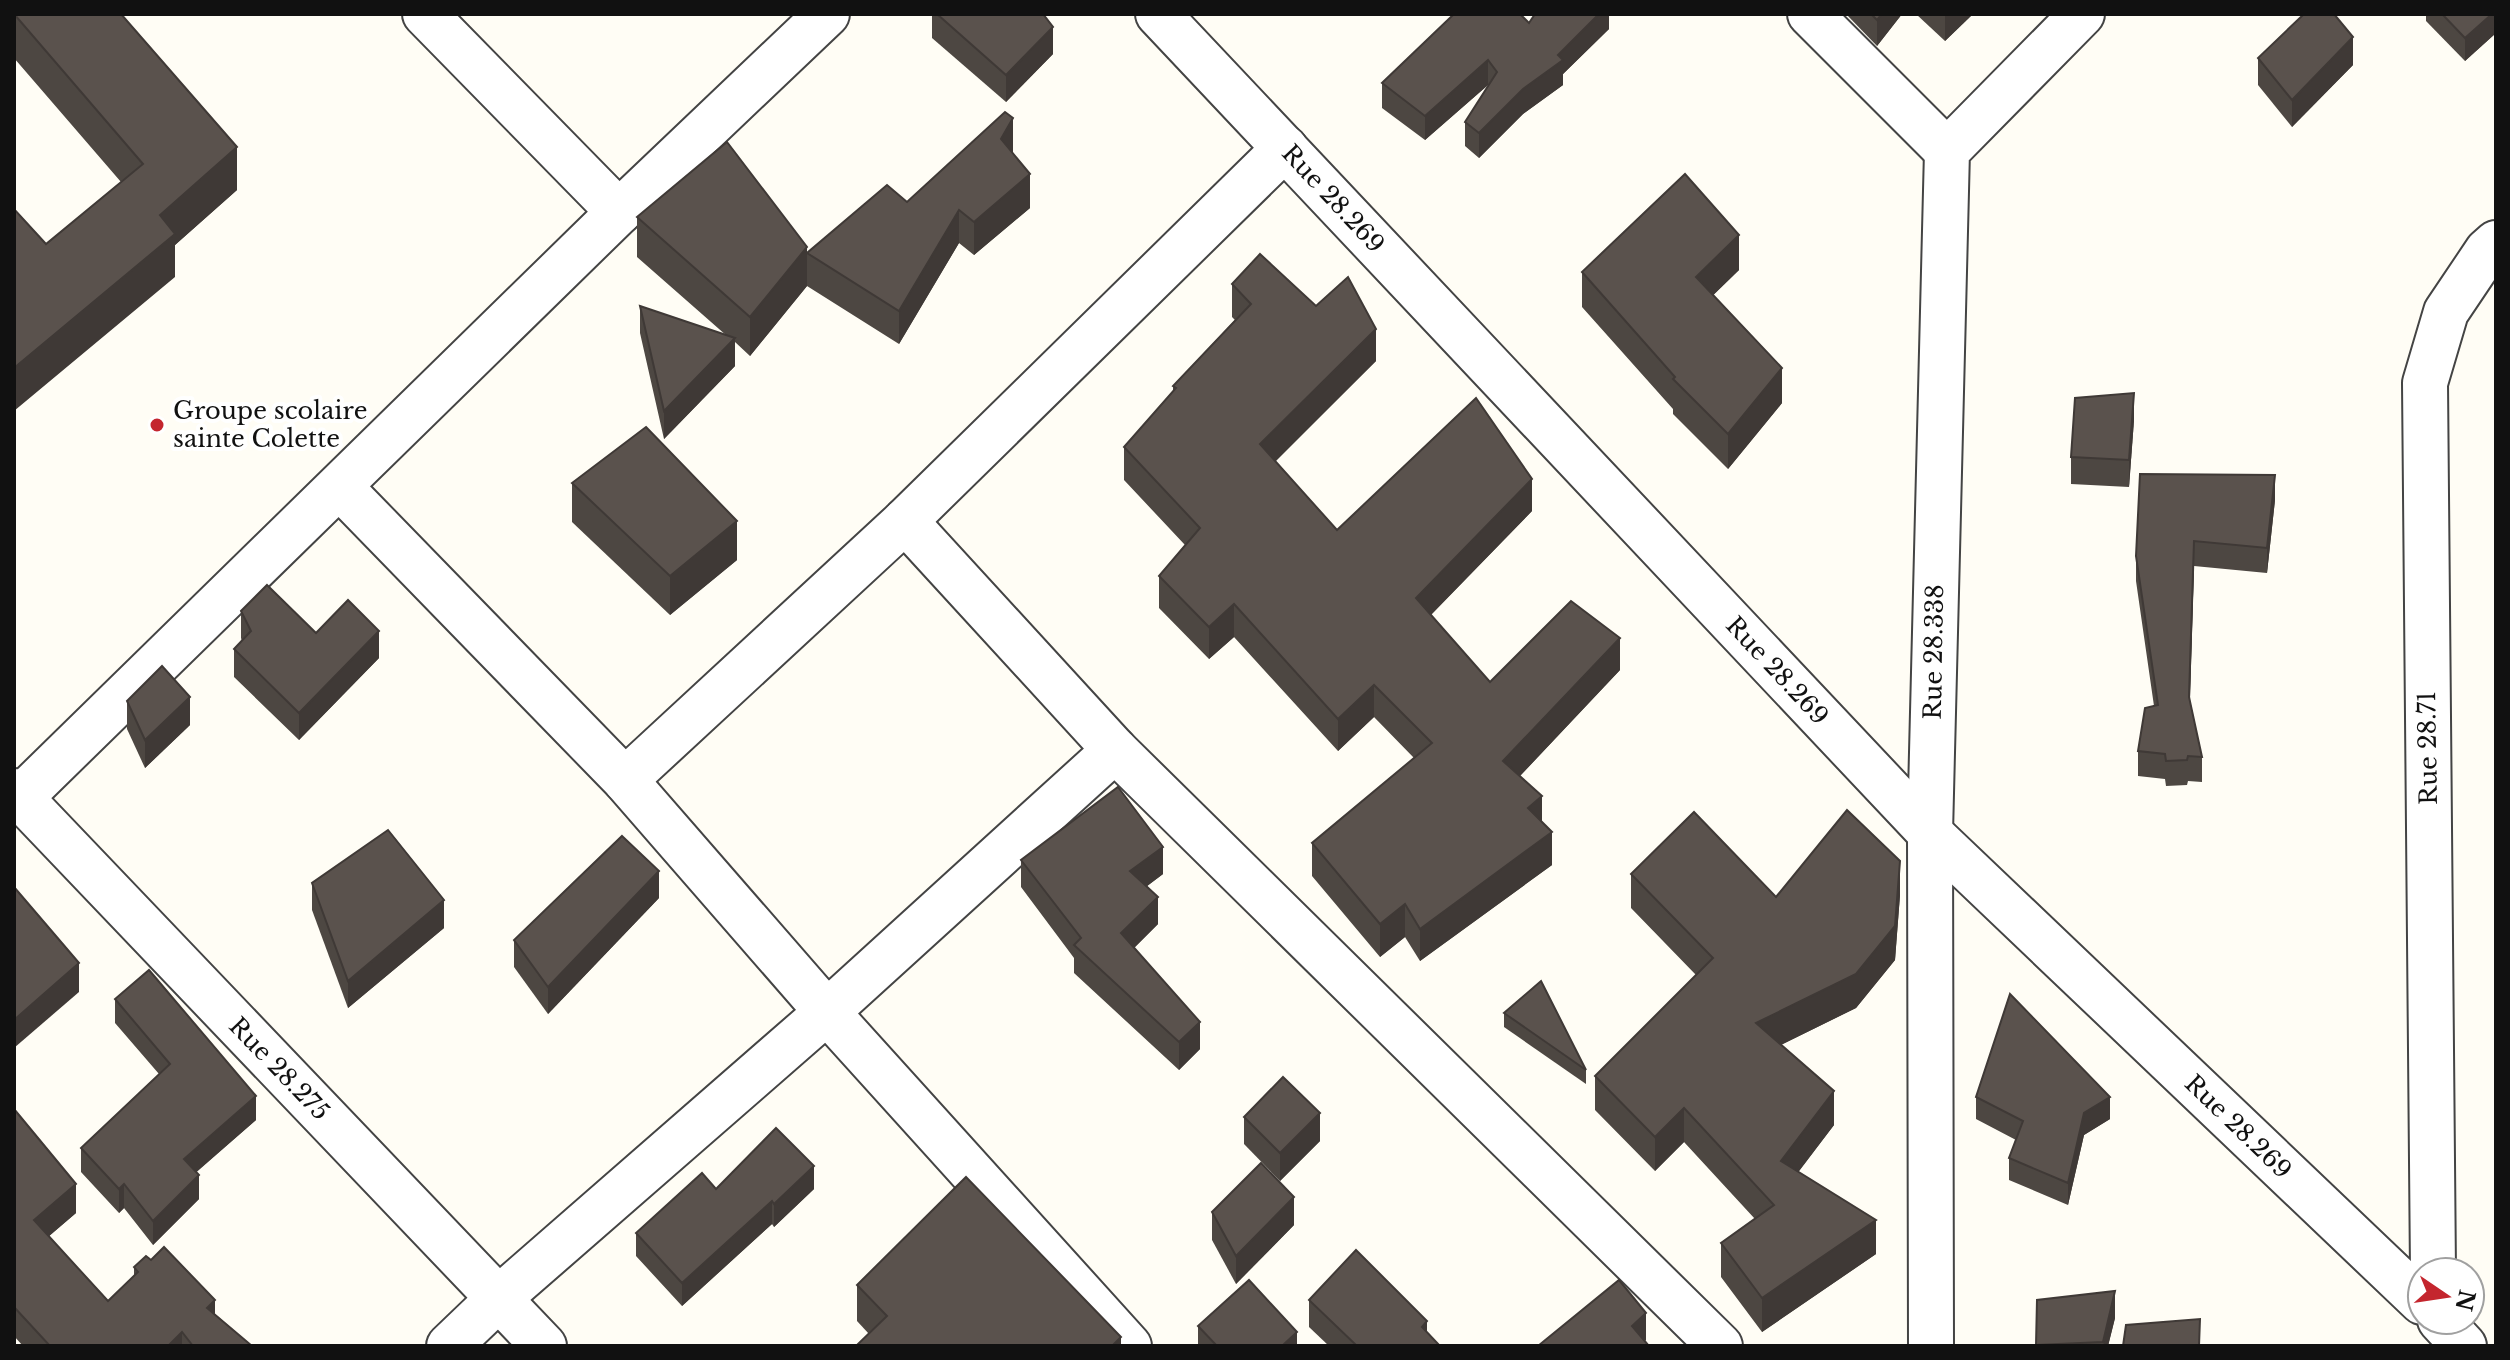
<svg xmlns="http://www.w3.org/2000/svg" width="2510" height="1360" viewBox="0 0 2510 1360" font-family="'Libre Baskerville',serif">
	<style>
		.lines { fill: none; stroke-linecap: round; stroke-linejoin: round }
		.street-casing { stroke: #444; stroke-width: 48 }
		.street { stroke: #fff; stroke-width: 44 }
		.wall { fill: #4d4742 }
		.shaded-wall { fill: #3f3936 }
		.building { fill: #5a524d; stroke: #3f3936; stroke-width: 2 }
		.poi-dot { fill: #c4262e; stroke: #fff; stroke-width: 3 }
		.labels { text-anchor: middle; stroke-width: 8; stroke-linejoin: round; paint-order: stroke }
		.street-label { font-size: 24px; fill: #111; stroke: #fff }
		.poi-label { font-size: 24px; fill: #111; stroke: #fff; text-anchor: start }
	</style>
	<rect width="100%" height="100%" fill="#fffdf5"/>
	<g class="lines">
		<defs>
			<g id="street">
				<path d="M425 14 619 212"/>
				<path d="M1158 14 1930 833 2422 1302"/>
				<path d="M1810 14 1947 151"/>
				<path d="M340 487 625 780 827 1012 1129 1346"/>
				<path d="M905 521 1115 750 1720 1346"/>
				<path d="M625 780 905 521 1285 148"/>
				<path d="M14 791 544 1346"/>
				<path d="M21 797 619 212 827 14"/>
				<path d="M2433 1272 2425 383 2446 312 2487 251 2496 243"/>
				<path d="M2440 1320 2464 1346"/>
				<path d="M449 1346 498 1299 827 1012 1115 750"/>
				<path d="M1931 1346 1930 833 1947 151 2082 14"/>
			</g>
		</defs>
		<use href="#street" class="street-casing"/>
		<use href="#street" class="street"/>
	</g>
	<g class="wall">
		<path d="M14 14 237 190 175 245V277L46 244 121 182 14 58Z"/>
		<path d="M932 14H1043L1053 54 1006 102 932 38Z"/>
		<path d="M1609 14V29L1563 74V85L1523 114 1479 158 1465 146V122L1488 86V85L1425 140 1382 108V83L1529 23Z"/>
		<path d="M1846 14H1902L1877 46Z"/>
		<path d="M1916 14H1973L1945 41Z"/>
		<path d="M2426 14H2496V33L2465 61 2426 21Z"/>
		<path d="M2258 58 2353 65 2292 127 2258 85Z"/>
		<path d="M1013 152 1012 153 1030 208 974 255 959 243 899 344 807 286 750 356 735 342V366L664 439 640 333V306L727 336 637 257V217L807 253 907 202Z"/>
		<path d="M1739 270 1713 295 1782 403 1728 469 1673 414V409L1582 307V272Z"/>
		<path d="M1232 284 1376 361 1275 461 1337 530 1532 511 1431 615 1490 682 1620 670 1520 776 1542 823 1552 865 1420 961 1405 937 1380 957 1312 876V843L1414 758 1374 717 1338 751 1234 637 1209 659 1159 608V576L1185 545 1124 480V447L1173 391V386L1235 320 1232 317Z"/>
		<path d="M2134 420 2129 487 2071 484V457Z"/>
		<path d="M572 483 737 560 670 615 572 522Z"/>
		<path d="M2275 500 2267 573 2194 566 2190 700 2202 757V782L2188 781 2187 785 2166 786 2165 779 2138 776V751L2154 706 2136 581V556Z"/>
		<path d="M241 611 316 633 379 658 299 740 234 677V649L242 641 241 638Z"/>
		<path d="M127 701 190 725 145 768 127 729Z"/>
		<path d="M1021 860 1163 874 1147 886 1158 924 1134 948 1200 1049 1179 1070 1074 973V958L1021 887Z"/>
		<path d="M1631 874 1776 897 1900 895 1895 960 1856 1008 1781 1045 1834 1125 1798 1172 1876 1254 1762 1332 1721 1277V1243L1755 1219 1684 1142 1655 1171 1595 1110V1076L1696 975 1631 908Z"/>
		<path d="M312 883 444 928 348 1008 312 910Z"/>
		<path d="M659 898 548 1014 514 967V940Z"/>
		<path d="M115 999 256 1120 196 1172 199 1199 153 1245 124 1208 119 1213 81 1172V1148L159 1074 115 1023Z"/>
		<path d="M1504 1013 1586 1070V1084L1504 1027Z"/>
		<path d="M2496 1029V1074H2495Z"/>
		<path d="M1976 1097 2110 1119 2084 1135 2068 1205 2009 1180V1158L2016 1140 1976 1119Z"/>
		<path d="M14 1109 76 1213 49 1236 108 1301 134 1276V1267L215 1314 252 1346H23L14 1336Z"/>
		<path d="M1244 1117 1320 1141 1280 1181 1244 1144Z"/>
		<path d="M716 1189H814L774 1227 772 1224 682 1306 636 1256V1233Z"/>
		<path d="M1212 1212 1294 1225 1236 1284 1212 1240Z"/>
		<path d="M857 1285 1121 1346 869 1334 857 1321Z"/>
		<path d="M1309 1300 1440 1346H1329L1309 1327Z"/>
		<path d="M2037 1300 2115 1318 2108 1346H2036Z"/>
		<path d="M1198 1326 1297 1346H1198Z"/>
	</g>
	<g class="shaded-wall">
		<path d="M1599 14H1609V29L1563 74V85L1523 114 1479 158V133Z"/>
		<path d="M1882 14H1902L1877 46V20Z"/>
		<path d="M1947 14H1973L1945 41V16Z"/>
		<path d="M2492 14H2496V33L2465 61V38Z"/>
		<path d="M1053 27V54L1006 102V75Z"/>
		<path d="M2353 37V65L2292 127V100Z"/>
		<path d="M1488 60V85L1425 140V116Z"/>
		<path d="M1013 118V152L1001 173V139Z"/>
		<path d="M237 147V190L175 245V277L14 411V368L160 215Z"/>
		<path d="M1030 174V208L974 255V222Z"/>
		<path d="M959 210V243L899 344V311Z"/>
		<path d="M1739 235V270L1696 312V277Z"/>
		<path d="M807 247V286L750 356V317Z"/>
		<path d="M1376 329V361L1260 477V444Z"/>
		<path d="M735 338V366L664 439V411Z"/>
		<path d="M1782 368V403L1728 469V434Z"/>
		<path d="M2134 393V420L2129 487V460Z"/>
		<path d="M2275 475V500L2267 573V548Z"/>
		<path d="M1532 479V511L1416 630V598Z"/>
		<path d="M737 521V560L670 615V576Z"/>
		<path d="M2194 541V566L2189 722V697Z"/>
		<path d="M1234 604V637L1209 659V627Z"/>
		<path d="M379 631V658L299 740V713Z"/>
		<path d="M1620 638V670L1503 794V761Z"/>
		<path d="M1374 685V717L1338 751V719Z"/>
		<path d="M190 697V725L145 768V740Z"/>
		<path d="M1542 796V828L1528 808Z"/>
		<path d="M1552 832V865L1420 961V929Z"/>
		<path d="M1163 847V874L1130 899V871Z"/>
		<path d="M1900 861V895L1895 960 1856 1008 1756 1057V1023Z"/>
		<path d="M659 871V898L548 1014V987Z"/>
		<path d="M1158 897V924L1121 961V933Z"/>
		<path d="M444 900V928L348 1008V981Z"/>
		<path d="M1405 904V937L1380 957V924Z"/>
		<path d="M79 963V992L14 1048V1020Z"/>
		<path d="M1200 1022V1049L1179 1070V1042Z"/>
		<path d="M1834 1091V1125L1781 1195V1161Z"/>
		<path d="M256 1096V1120L184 1183V1159Z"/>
		<path d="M2110 1097V1119L2084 1135 2068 1205V1183L2084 1113Z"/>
		<path d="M1684 1108V1142L1655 1171V1137Z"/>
		<path d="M1320 1113V1141L1280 1181V1153Z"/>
		<path d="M814 1166V1189L774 1227V1204Z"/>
		<path d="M199 1175V1199L153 1245V1221Z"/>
		<path d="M76 1184V1213L34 1249V1220Z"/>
		<path d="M124 1184V1208L119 1213V1189Z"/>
		<path d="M1294 1197V1225L1236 1284V1256Z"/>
		<path d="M772 1201V1224L682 1306V1283Z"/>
		<path d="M1876 1220V1254L1762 1332V1298Z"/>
		<path d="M2115 1291V1318L2108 1346H2103Z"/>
		<path d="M215 1300V1329L207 1308Z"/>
		<path d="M1646 1313V1340L1640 1346 1632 1326Z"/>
		<path d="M1427 1321V1346L1422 1327Z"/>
		<path d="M182 1332V1346H168Z"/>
		<path d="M1297 1332V1346H1282Z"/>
		<path d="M1121 1337V1346H1112Z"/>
	</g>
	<g class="building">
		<path d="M14 14H121L237 147 160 215 175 234 14 368V209L46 244 143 164Z"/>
		<path d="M937 14H1043L1053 27 1006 75Z"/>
		<path d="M1454 14H1520L1529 23 1535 14H1599L1558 55 1563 60 1523 89 1479 133 1465 122 1497 72 1488 60 1425 116 1382 83Z"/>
		<path d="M1871 14H1882L1877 20Z"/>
		<path d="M2304 14H2334L2353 37 2292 100 2258 58Z"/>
		<path d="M2442 14H2492L2465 38Z"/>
		<path d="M1005 112 1013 118 1001 139 1030 174 974 222 959 210 899 311 807 253 887 185 907 202Z"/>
		<path d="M727 142 807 247 750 317 637 217Z"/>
		<path d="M1685 174 1739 235 1696 277 1782 368 1728 434 1673 379 1675 377 1582 272Z"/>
		<path d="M1260 254 1316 306 1348 277 1376 329 1260 444 1337 530 1476 398 1532 479 1416 598 1490 682 1571 601 1620 638 1503 761 1542 796 1528 808 1552 832 1420 929 1405 904 1380 924 1312 843 1432 743 1374 685 1338 719 1234 604 1209 627 1159 576 1200 528 1124 447 1176 388 1173 386 1251 304 1232 284Z"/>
		<path d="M640 306 735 338 664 411Z"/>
		<path d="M2134 393 2129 460 2071 457 2075 398Z"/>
		<path d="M646 427 737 521 670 576 572 483Z"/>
		<path d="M2140 474 2275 475 2267 548 2194 541 2189 697 2202 757 2188 756 2187 760 2166 761 2165 754 2138 751 2145 708 2158 705 2136 556Z"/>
		<path d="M267 585 316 633 348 600 379 631 299 713 234 649 251 631 241 611Z"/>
		<path d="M162 666 190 697 145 740 127 701Z"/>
		<path d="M1118 787 1163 847 1130 871 1158 897 1121 933 1200 1022 1179 1042 1074 945 1081 938 1021 860Z"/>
		<path d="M1847 810 1900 861 1895 926 1856 974 1756 1023 1834 1091 1781 1161 1876 1220 1762 1298 1721 1243 1774 1205 1684 1108 1655 1137 1595 1076 1713 958 1631 874 1694 812 1776 897Z"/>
		<path d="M388 830 444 900 348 981 312 883Z"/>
		<path d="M622 836 659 871 548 987 514 940Z"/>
		<path d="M14 887 79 963 14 1020Z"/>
		<path d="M149 970 256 1096 184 1159 199 1175 153 1221 124 1184 119 1189 81 1148 170 1064 115 999Z"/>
		<path d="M1541 981 1586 1070 1504 1013Z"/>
		<path d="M2010 994 2110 1097 2084 1113 2068 1183 2009 1158 2023 1121 1976 1097Z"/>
		<path d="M1283 1077 1320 1113 1280 1153 1244 1117Z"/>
		<path d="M14 1109 76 1184 34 1220 108 1301 138 1272 134 1267 146 1256 151 1260 164 1247 215 1300 207 1308 252 1346H193L182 1332 168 1346H50L14 1307Z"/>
		<path d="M776 1128 814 1166 774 1204 772 1201 682 1283 636 1233 702 1173 716 1189Z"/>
		<path d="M1261 1163 1294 1197 1236 1256 1212 1212Z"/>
		<path d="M966 1177 1121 1337 1112 1346H856L887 1316 857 1285Z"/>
		<path d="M1356 1250 1427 1321 1422 1327 1440 1346H1357L1309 1300Z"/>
		<path d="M1249 1280 1297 1332 1282 1346H1217L1198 1326Z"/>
		<path d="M1619 1280 1646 1313 1632 1326 1649 1346H1538Z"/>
		<path d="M2115 1291 2103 1342 2036 1345 2037 1300Z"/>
		<path d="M2200 1319 2199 1346H2123L2126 1325Z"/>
	</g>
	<circle class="poi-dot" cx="157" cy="425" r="8"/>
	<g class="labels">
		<g class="street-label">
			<text transform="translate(1333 199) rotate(47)" y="8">Rue 28.269</text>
			<text transform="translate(1934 652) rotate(-89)" y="8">Rue 28.338</text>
			<text transform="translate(1777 671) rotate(47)" y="8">Rue 28.269</text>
			<text transform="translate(2428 748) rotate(-91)" y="8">Rue 28.71</text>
			<text transform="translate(279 1069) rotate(46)" y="8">Rue 28.275</text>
			<text transform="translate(2238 1127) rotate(44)" y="8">Rue 28.269</text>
		</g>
		<g class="poi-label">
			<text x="173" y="419">Groupe scolaire<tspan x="173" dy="28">sainte Colette</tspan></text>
		</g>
	</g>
	<rect width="2510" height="1360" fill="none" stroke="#111111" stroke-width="32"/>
	<g transform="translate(2446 1296) rotate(103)"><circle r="38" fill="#ffffff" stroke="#a0a0a0" stroke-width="2"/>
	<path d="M0-6L14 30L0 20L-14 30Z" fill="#c4262e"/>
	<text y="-12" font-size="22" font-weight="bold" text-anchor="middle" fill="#111111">N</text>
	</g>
</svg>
